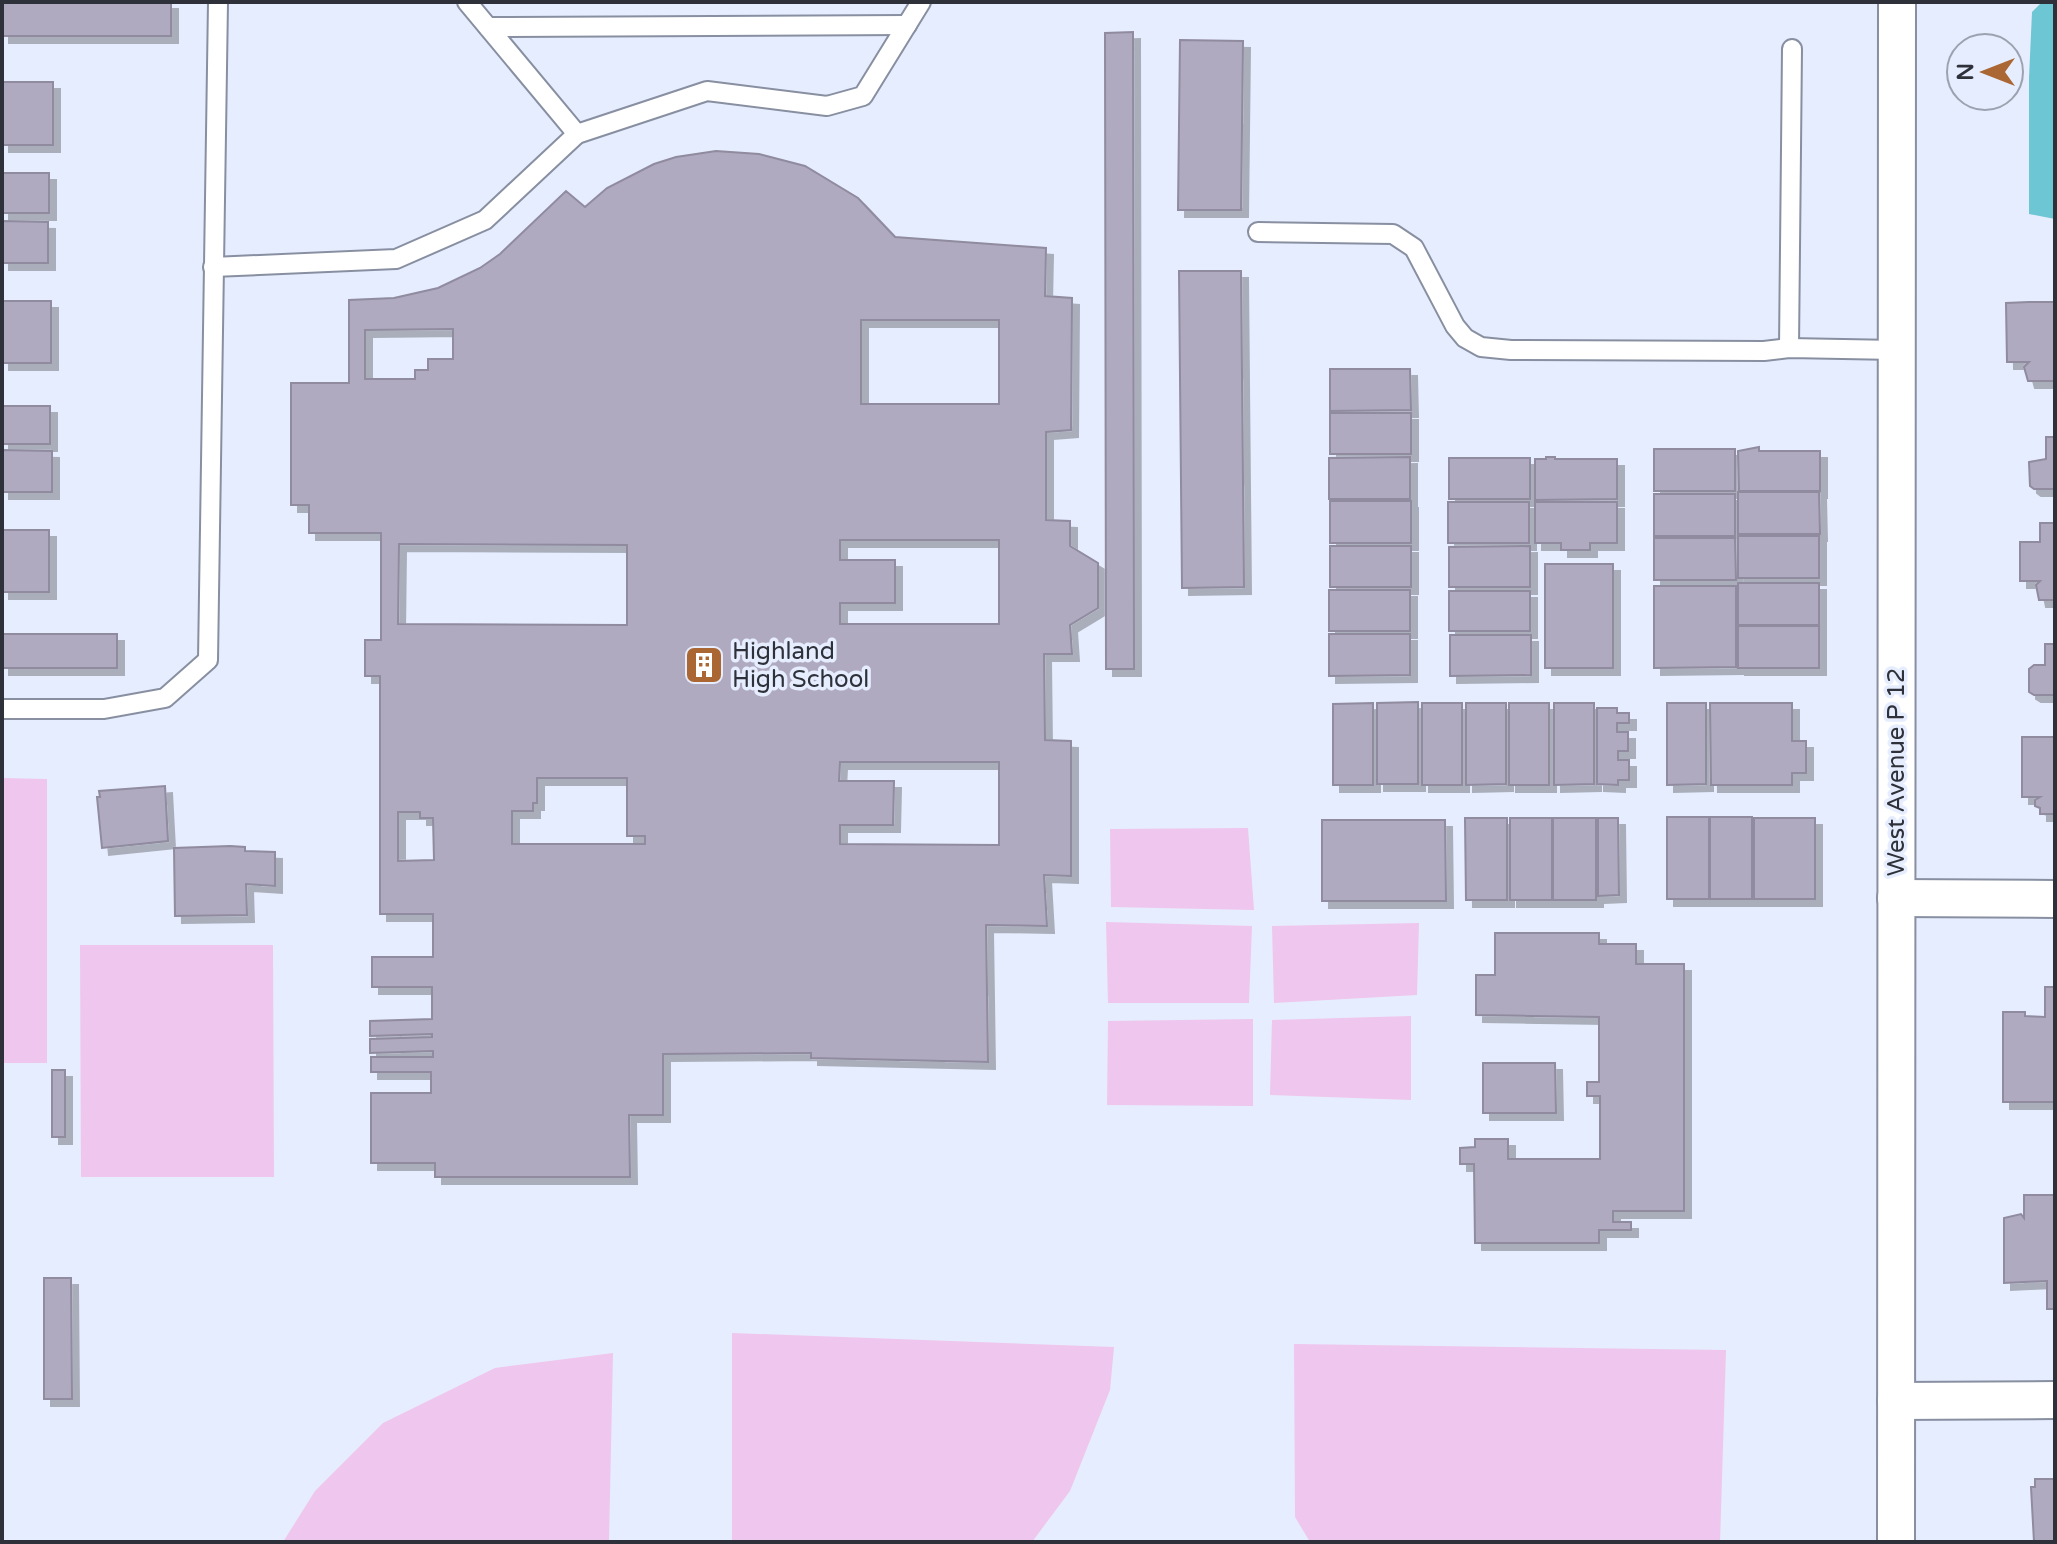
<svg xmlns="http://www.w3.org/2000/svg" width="2057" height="1544" viewBox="0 0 2057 1544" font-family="'Varela Round',sans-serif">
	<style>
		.green { fill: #efc6ee }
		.water { fill: #6dc6d3 }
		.building { fill: #afaabf; stroke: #908b9f; stroke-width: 2; fill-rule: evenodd; filter: url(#shadow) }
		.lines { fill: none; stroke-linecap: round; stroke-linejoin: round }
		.service-casing { stroke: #878fa1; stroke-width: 22 }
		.minor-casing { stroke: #878fa1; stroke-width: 40 }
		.service { stroke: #fff; stroke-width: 18 }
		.minor { stroke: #fff; stroke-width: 36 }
		.labels { text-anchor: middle; stroke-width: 7; stroke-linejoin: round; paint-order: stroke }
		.poi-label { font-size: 24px; fill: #2e3139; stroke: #e6edfe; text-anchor: start }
		.street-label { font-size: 24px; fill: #2e3139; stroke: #e6edfe }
	</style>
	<defs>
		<filter id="shadow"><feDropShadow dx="7" dy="7" stdDeviation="0" flood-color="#0004"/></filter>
	</defs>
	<rect width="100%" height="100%" fill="#e6edfe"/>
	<g class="green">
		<path d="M2 778 47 779V1063H2Z"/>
		<path d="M1248 828 1254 910 1111 907 1110 829Z"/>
		<path d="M1106 922 1252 926 1249 1003H1108Z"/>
		<path d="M1419 923 1417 995 1274 1003 1272 926Z"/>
		<path d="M80 945H273L274 1177H81Z"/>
		<path d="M1411 1016V1100L1270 1095 1272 1020Z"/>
		<path d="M1253 1019V1106L1107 1105 1108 1021Z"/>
		<path d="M732 1333 1114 1347 1110 1390 1070 1491 1032 1542H732Z"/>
		<path d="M1294 1344 1726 1350 1720 1542H1310L1295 1517Z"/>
		<path d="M613 1353 609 1542H283L315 1491 383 1423 495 1368Z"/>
	</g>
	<path class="water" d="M2042 2H2055V219L2029 214V78L2032 12Z"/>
	<g class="building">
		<rect x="2" y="2" width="169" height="34"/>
		<path d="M1133 32 1134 669H1106L1105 33Z"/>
		<path d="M1180 40 1243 41 1241 210H1178Z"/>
		<rect x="2" y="82" width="51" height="63"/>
		<path d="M716 151 759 154 805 166 858 198 895 237 1046 248 1045 296 1072 298 1071 430 1046 432V520L1070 521V546L1098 563V608L1070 625 1072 654H1044L1045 740 1071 741V876L1044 875 1047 926 986 925 988 1062 811 1058V1053L663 1054V1115H629L630 1177H435V1163H371V1093H431V1072H371V1057H433V1051L370 1053V1039L432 1037V1034L370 1036V1021L432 1019V987H372V957H433V914H380V676H365V640H381V533H309V505H291V383H349V300L394 298 438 288 480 268 500 254 566 191 585 207 607 188 654 164 676 157ZM861 320H999V404H861ZM453 329V359H428V370H415V379H365V330ZM840 540H999V624H840V603H895V560H840ZM399 544 627 545V625L398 624ZM840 762H999V845L840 844V825H893L894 781H839ZM537 778H627V836H645V844H512V811H533V803H537ZM398 812H420V818H433L434 860 398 861Z"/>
		<rect x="2" y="173" width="47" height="40"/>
		<path d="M2 221 48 222V263H2Z"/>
		<path d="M1179 271H1241L1244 587 1182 588Z"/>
		<rect x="2" y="301" width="49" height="62"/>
		<path d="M2029 302H2055V381H2028L2024 367 2029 362H2007L2006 303Z"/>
		<path d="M1330 369H1410L1411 410 1330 411Z"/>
		<rect x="2" y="406" width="48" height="38"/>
		<rect x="1330" y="413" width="81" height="41"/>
		<path d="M2046 437H2055V489H2034L2030 486 2029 462 2046 459Z"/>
		<path d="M1759 447V451H1820V491H1739L1738 451Z"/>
		<rect x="1654" y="449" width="81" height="42"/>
		<path d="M2 450 52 451V492H2Z"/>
		<path d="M1410 457V499H1329V458Z"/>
		<path d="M1546 457H1555V459H1617V499L1535 500V459H1546Z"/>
		<rect x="1449" y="458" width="81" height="41"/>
		<path d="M1738 492H1819L1820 534H1738Z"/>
		<rect x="1654" y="494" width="81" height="42"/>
		<rect x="1330" y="501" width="81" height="42"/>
		<rect x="1448" y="502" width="81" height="41"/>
		<path d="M1535 502H1617V543H1590V550H1561V543H1535Z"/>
		<path d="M2040 523H2055V600H2039L2036 585 2040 581H2020V542H2040Z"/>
		<rect x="2" y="530" width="47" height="62"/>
		<rect x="1738" y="536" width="81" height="42"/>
		<path d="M1654 538H1735L1736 580H1654Z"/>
		<rect x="1330" y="546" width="81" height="41"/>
		<path d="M1530 546V587H1449V547Z"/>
		<rect x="1545" y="564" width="68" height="104"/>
		<rect x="1738" y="583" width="81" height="42"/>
		<path d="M1654 586H1736V667L1654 668Z"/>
		<rect x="1329" y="590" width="81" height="41"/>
		<rect x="1449" y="591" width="81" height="40"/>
		<rect x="1738" y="626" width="81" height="42"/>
		<rect x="2" y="634" width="115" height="34"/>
		<path d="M1329 634H1410V675L1329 676Z"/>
		<path d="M1450 635H1531V675L1450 676Z"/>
		<path d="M2045 644H2055V695H2034L2029 692V669L2034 665H2045Z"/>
		<path d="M1418 702V784H1377V703Z"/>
		<path d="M1373 703V785H1333V704Z"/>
		<rect x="1422" y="703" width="40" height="82"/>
		<path d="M1466 703H1506V784L1466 785Z"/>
		<rect x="1509" y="703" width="40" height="82"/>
		<path d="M1554 703H1594V784L1554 785Z"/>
		<path d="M1667 703H1706V784L1667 785Z"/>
		<path d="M1710 703H1792V741H1806V773H1792V785H1711Z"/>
		<path d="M1597 708H1617V713H1629V723H1617V732H1628V751H1618V760H1629V780H1618V785L1597 784Z"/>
		<path d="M2022 737H2055V814H2040V808L2035 806V800L2040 797H2022Z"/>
		<path d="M165 786 168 841 102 848 97 797H100L99 791Z"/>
		<rect x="1667" y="817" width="42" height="82"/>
		<rect x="1710" y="817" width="42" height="82"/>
		<path d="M1465 818H1507V900H1466Z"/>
		<rect x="1510" y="818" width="42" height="82"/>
		<rect x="1553" y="818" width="43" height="82"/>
		<path d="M1598 818H1618L1619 895 1598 896Z"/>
		<rect x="1754" y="818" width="61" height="81"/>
		<path d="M1322 820H1445L1446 901H1322Z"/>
		<path d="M230 846 245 847V851L275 852V886L246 884 247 915 175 916 174 848Z"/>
		<path d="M1495 933H1599V944H1636V964H1684V1211H1613V1222H1631V1230H1599V1243H1475L1474 1164H1460V1148L1475 1147V1139H1508V1159H1600V1096H1587V1082H1599V1017L1476 1015V975H1495Z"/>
		<path d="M2045 987H2055V1102H2003V1012H2025V1016L2045 1017Z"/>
		<path d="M1483 1063H1555L1556 1113H1483Z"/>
		<rect x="52" y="1070" width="13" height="67"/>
		<path d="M2024 1195H2055V1309H2047V1281L2004 1283V1218L2021 1214 2024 1218Z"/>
		<path d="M44 1278H71L72 1399H44Z"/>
		<path d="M2035 1479H2055V1542H2034L2031 1487H2035Z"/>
	</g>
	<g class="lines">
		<defs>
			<g id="service">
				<path d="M467 2 577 134"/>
				<path d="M488 27 907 25"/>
				<path d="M1258 232 1393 234 1414 248 1455 326 1465 338 1481 347 1511 350 1764 351 1789 348 1896 350"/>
				<path d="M213 267 396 259 485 220 577 134 707 91 827 106 863 96 921 2"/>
				<path d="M1789 348 1792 49"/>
				<path d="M2 709H104L165 698 208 660 218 2"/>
			</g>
			<g id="minor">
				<path d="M1896 898 2055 899"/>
				<path d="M1896 1401 2055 1400"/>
				<path d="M1896 1542 1897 2"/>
			</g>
		</defs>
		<use href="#service" class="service-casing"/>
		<use href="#minor" class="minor-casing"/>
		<use href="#service" class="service"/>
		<use href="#minor" class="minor"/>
	</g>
	<defs>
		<symbol id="building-square" viewBox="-11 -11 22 22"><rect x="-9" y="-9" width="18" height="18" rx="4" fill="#aa6734" stroke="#e6edfe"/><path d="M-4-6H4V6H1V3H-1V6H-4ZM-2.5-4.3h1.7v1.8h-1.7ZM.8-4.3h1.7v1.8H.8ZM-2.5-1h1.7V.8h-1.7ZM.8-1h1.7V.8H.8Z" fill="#fff"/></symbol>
	</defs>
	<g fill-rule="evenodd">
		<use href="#building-square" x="682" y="643" width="44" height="44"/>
	</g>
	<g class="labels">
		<g class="poi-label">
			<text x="732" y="659">Highland<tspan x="732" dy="28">High School</tspan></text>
		</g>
		<g class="street-label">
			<text transform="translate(1896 772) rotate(-90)" y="8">West Avenue P 12</text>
		</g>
	</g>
	<rect width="2057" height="1544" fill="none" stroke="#2e3139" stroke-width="8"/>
	<g transform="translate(1985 72) rotate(270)"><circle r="38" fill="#e6edfe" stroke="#9ca2af" stroke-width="2"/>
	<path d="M0-6L14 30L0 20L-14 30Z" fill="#aa6734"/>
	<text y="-12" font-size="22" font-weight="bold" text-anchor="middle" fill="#2e3139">N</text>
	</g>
</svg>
